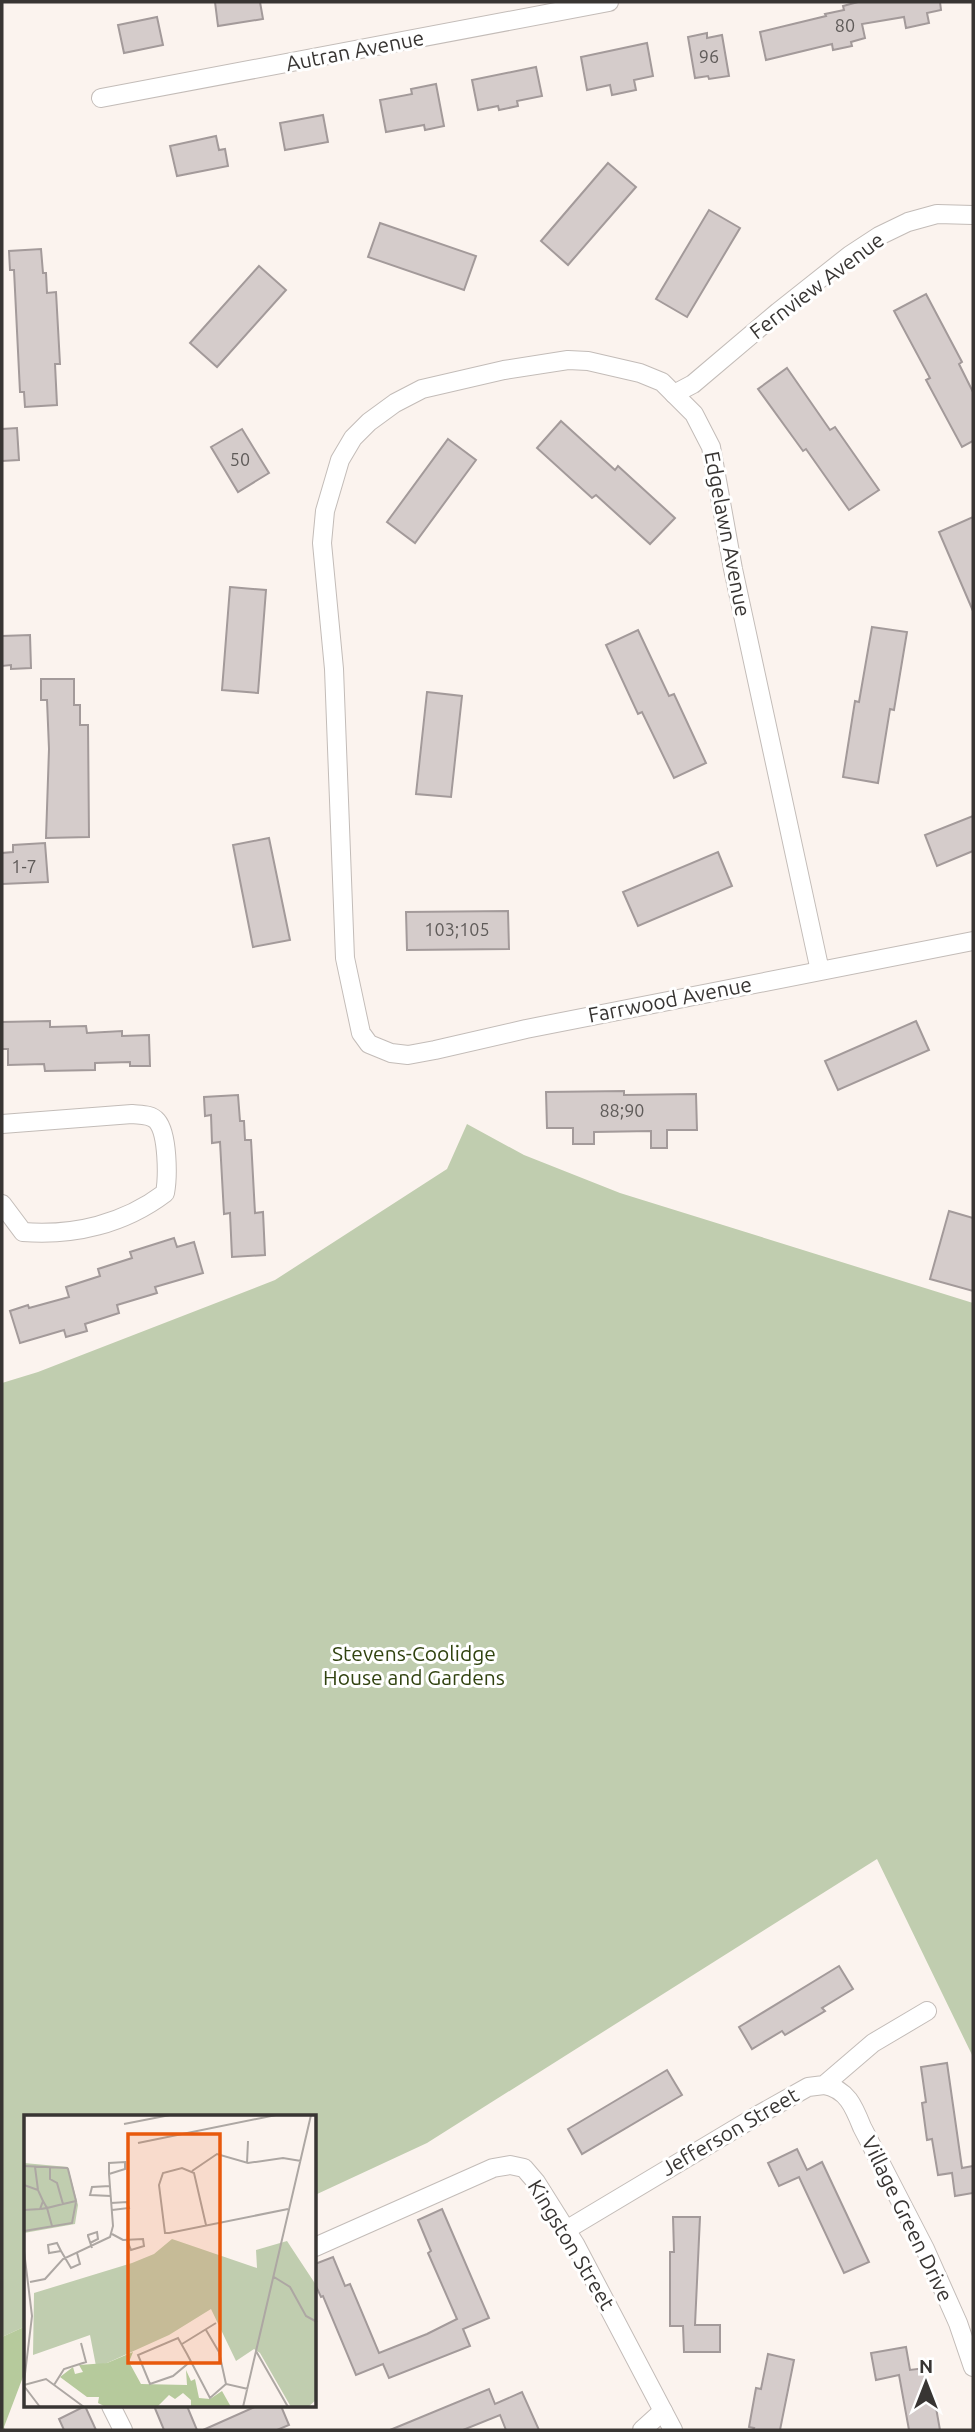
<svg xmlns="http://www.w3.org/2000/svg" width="975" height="2432" viewBox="0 0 975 2432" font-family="Ubuntu,sans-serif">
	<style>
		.green { fill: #c0cdaf }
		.forest { fill: #b6ca9c }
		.building { fill: #d5cccb; stroke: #a39a9a; stroke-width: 2 }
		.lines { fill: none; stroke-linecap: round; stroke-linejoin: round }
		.street-casing { stroke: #c3bcb8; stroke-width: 20 }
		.street { stroke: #fff; stroke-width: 18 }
		.labels { text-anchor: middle; stroke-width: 6; stroke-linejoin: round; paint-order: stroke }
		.number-label { font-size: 18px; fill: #5f5b59 }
		.street-label { font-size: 21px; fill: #383533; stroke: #fff }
		.park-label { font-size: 21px; fill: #314310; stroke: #fff }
		.inset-road { fill: none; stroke: #ada7a3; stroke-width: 2 }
		.view { fill: #e8590c; fill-opacity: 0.15; stroke: #e8590c; stroke-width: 3.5 }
		.inset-edge { fill: none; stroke: #383533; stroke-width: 3.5 }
	</style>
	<rect width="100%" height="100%" fill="#fbf3ee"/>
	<path class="green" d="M467 1124 524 1155 620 1193 973 1303V2057L877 1859 427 2143 315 2195V2117H26V2326L2 2337V1383L38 1372 275 1280 447 1169Z"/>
	<path class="forest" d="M26 2326V2369L4 2427 5 2430H2V2337Z"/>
	<g class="building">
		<path d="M215 2H260L263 19 218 26Z"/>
		<path d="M858 2H940L941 10 927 13 929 23 906 28 904 17 862 24 865 38 851 42 852 46 833 50 832 44 766 60 760 32 826 16 825 14 844 10 843 6Z"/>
		<path d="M157 17 163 45 124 53 118 25Z"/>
		<path d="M707 33V38L722 35 729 76 709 79 708 76 695 78 688 37Z"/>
		<path d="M647 43 653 76 634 80 636 90 612 95 610 85 587 90 581 57Z"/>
		<path d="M536 67 542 96 517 101 518 106 499 110 498 106 478 110 472 80Z"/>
		<path d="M436 84 444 126 425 130 424 125 386 132 380 100 412 94 411 89Z"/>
		<path d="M323 115 328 142 285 150 280 123Z"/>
		<path d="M216 136 219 150 225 149 228 166 177 176 170 146Z"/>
		<path d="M608 163 636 187 568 265 541 241Z"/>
		<path d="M709 210 740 228 687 317 656 299Z"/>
		<path d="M380 223 476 256 464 290 368 257Z"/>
		<path d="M41 249 43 273H46L47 293 56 292 60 364H55L57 405 25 407 24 392H20L14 270H10L9 251Z"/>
		<path d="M259 266 286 290 217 367 190 343Z"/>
		<path d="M926 294 962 362 959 364 973 392V441L962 447 926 380 930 378 894 311Z"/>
		<path d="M787 368 830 430 835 427 879 490 849 510 806 449 803 451 758 389Z"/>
		<path d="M561 421 615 470 618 466 675 518 650 544 596 495 592 498 537 448Z"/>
		<path d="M17 428 19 460 2 461V429Z"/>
		<path d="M242 429 269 473 238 492 211 447Z"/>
		<path d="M448 439 476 460 415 543 387 522Z"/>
		<path d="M973 517V611L939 532Z"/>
		<path d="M230 587 266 590 258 693 222 690Z"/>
		<path d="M872 627 907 632 894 710 890 709 878 783 843 777 855 701 859 702Z"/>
		<path d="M638 630 669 696 674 694 706 763 674 778 642 712 638 714 606 645Z"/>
		<path d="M30 635 31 668 11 669V665L2 666V636Z"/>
		<path d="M41 679H74V705H80V725H88L89 837 46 838 49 749 47 700H41Z"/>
		<path d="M427 692 462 696 451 797 416 794Z"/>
		<path d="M973 816V851L937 866 925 835Z"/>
		<path d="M269 838 290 940 253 947 233 845Z"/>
		<path d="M45 843 48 882 2 884V853L13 852V845Z"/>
		<path d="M718 852 732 886 638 926 623 892Z"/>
		<path d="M508 911 509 949 407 950 406 912Z"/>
		<path d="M50 1021V1027L86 1026 87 1033 122 1031V1036L149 1035 150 1066H130V1062L95 1063V1070L45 1071 44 1064 8 1065V1049H2V1022Z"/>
		<path d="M916 1021 929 1050 838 1090 825 1061Z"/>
		<path d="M624 1091V1095L696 1094 697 1130H667V1148H651V1131L594 1132V1144H573V1128H547L546 1092Z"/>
		<path d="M238 1095 240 1121H244L245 1140H251L255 1213 263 1212 265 1255 232 1257 230 1213 224 1214 220 1142 212 1143 211 1115 205 1116 204 1097Z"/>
		<path d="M949 1211 973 1218V1291L930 1279Z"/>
		<path d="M174 1238 177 1247 194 1242 203 1273 155 1287 157 1293 117 1305 119 1313 85 1324 87 1331 66 1337 64 1330 20 1343 10 1311 28 1305 29 1308 69 1297 66 1287 100 1276 98 1269 132 1258 130 1252Z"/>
		<path d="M839 1966 853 1989 822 2008 825 2011 785 2035 782 2031 752 2049 739 2027Z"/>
		<path d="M947 2063 962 2168 973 2166V2193L955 2196 952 2173 938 2175 932 2139 927 2140 922 2103 926 2102 921 2067Z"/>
		<path d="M667 2070 682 2095 582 2154 568 2129Z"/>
		<path d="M797 2149 807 2170 822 2162 869 2262 844 2273 799 2177 779 2186 768 2163Z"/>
		<path d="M442 2209 489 2318 463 2329 470 2346 389 2378 383 2364 356 2375 323 2296 321 2297 315 2284V2264L333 2257 345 2286 350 2284 379 2353 427 2334 457 2319 428 2253 431 2251 418 2220Z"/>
		<path d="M673 2217H700L695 2325H720V2352H684L683 2326H670V2252H674Z"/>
		<path d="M906 2347 910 2370 925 2368 930 2403 935 2402 940 2430H909L899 2375 876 2380 871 2353Z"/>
		<path d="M768 2354 794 2360 780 2430H753L754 2428 749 2427 756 2388 761 2389Z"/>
		<path d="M489 2389 495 2404 522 2392 539 2430H506L500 2415 463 2430H390Z"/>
		<path d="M85 2406 96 2430H64L59 2419Z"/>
		<path d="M154 2406H187L197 2430H164Z"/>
		<path d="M257 2406H281L289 2425 277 2430H203Z"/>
	</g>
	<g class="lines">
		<defs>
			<g id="street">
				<path d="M101 98 609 2"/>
				<path d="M674 394 693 384 778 312 850 255 879 236 908 222 937 214 973 215"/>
				<path d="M820 971 733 569 711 447 694 414 662 382 640 373 588 361 568 360 504 370 422 389 395 403 369 422 353 438 340 460 325 511 322 543 334 669 345 958 361 1033 369 1044 391 1053 408 1055 435 1050 526 1029 973 941"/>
				<path d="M2 1124 132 1114C141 1115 151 1114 157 1121 168 1134 168 1177 165 1193 124 1224 74 1236 23 1232L2 1204"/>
				<path d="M824 2085C847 2089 854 2107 862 2127L925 2249 958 2323 973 2367"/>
				<path d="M566 2230 760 2114 808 2087 824 2085 873 2043 927 2011"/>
				<path d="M315 2247 493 2168 510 2165 524 2168 536 2182 575 2244 673 2430"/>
				<path d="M111 2406 123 2430"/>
				<path d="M642 2430 663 2411"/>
			</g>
		</defs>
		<use href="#street" class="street-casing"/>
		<use href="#street" class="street"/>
	</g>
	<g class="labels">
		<g class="number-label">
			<text x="845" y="32">80</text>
			<text x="709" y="63">96</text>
			<text x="240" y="466">50</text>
			<text x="24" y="873">1-7</text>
			<text x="457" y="936">103;105</text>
			<text x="622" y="1117">88;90</text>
		</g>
		<g class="street-label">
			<text transform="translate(355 51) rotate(-11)" y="7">Autran Avenue</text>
			<text transform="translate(817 286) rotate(-37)" y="7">Fernview Avenue</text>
			<text transform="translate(727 534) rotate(79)" y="7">Edgelawn Avenue</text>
			<text transform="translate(670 1000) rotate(-11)" y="7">Farrwood Avenue</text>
			<text transform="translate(730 2132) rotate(-30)" y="7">Jefferson Street</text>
			<text transform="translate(907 2219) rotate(64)" y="7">Village Green Drive</text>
			<text transform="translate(571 2245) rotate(59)" y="7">Kingston Street</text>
		</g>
		<g class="park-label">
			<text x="414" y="1661">Stevens-Coolidge<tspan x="414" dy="24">House and Gardens</tspan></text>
		</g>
	</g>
	<g transform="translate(24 2115)">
		<rect width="292" height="292" fill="#fbf3ee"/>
		<path d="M0 48 44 52 54 90 51 109 0 118ZM148 124 233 153 232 135 263 126 292 170V285L284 292H267L236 238 230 234 212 246 187 194 145 220 83 248 72 251 66 220 9 240 10 178 108 148 130 139Z" fill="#c0cdaf"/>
		<path d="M109 237 105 247 117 269 163 270 162 255 167 266 171 264 175 283 186 284 198 276 207 292H167V285L159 278 151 284 145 280 133 292H82L74 288 75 282H63L36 262 49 252 51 259 59 257 55 250 83 248Z" fill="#b6ca9c"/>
		<path class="inset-road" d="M100 9 146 0M114 28 252 0M223 48 224 26M0 51 43 53 44 54 52 86 39 89 33 68 26 64V52M11 52 14 75M168 56 193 39 224 48 259 43 277 46M0 70 14 75 19 86 16 94 0 95M86 71 68 72 66 80 87 81M19 86 23 93 39 89M87 88 103 87 105 93 88 95M17 94 23 93 28 111M182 110 170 58 158 53 139 58 135 70 141 118H145L264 94M0 116 48 108 52 87M88 119 99 125 119 124 120 131 107 135 103 125M33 128 37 136 25 138 24 130ZM66 128 74 124 73 117 64 120V121L68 133M0 136 8 201 0 267M37 136 47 153 56 149 53 138M250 162 266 172 282 201 293 207M6 167 21 164 39 144 86 122 89 111 85 59V48L101 47V54L85 59M182 215 195 237 202 269 224 274M158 229 192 208M232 236 264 292M167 246 149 261 126 269 114 240 154 223 163 239 186 283 202 269M0 270 22 264 60 292M30 270 40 254 62 247 57 228M0 271 16 292M219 292 287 0"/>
		<path class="view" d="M104 19H196V248H104Z"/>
		<rect width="292" height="292" class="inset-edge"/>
	</g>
	<rect width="975" height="2432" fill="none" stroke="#383533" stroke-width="7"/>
	<g transform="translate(926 2383)" stroke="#ffffff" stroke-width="5" paint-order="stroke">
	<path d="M0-5L12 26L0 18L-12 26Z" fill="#383533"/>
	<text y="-10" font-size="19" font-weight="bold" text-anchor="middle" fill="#383533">N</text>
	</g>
</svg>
